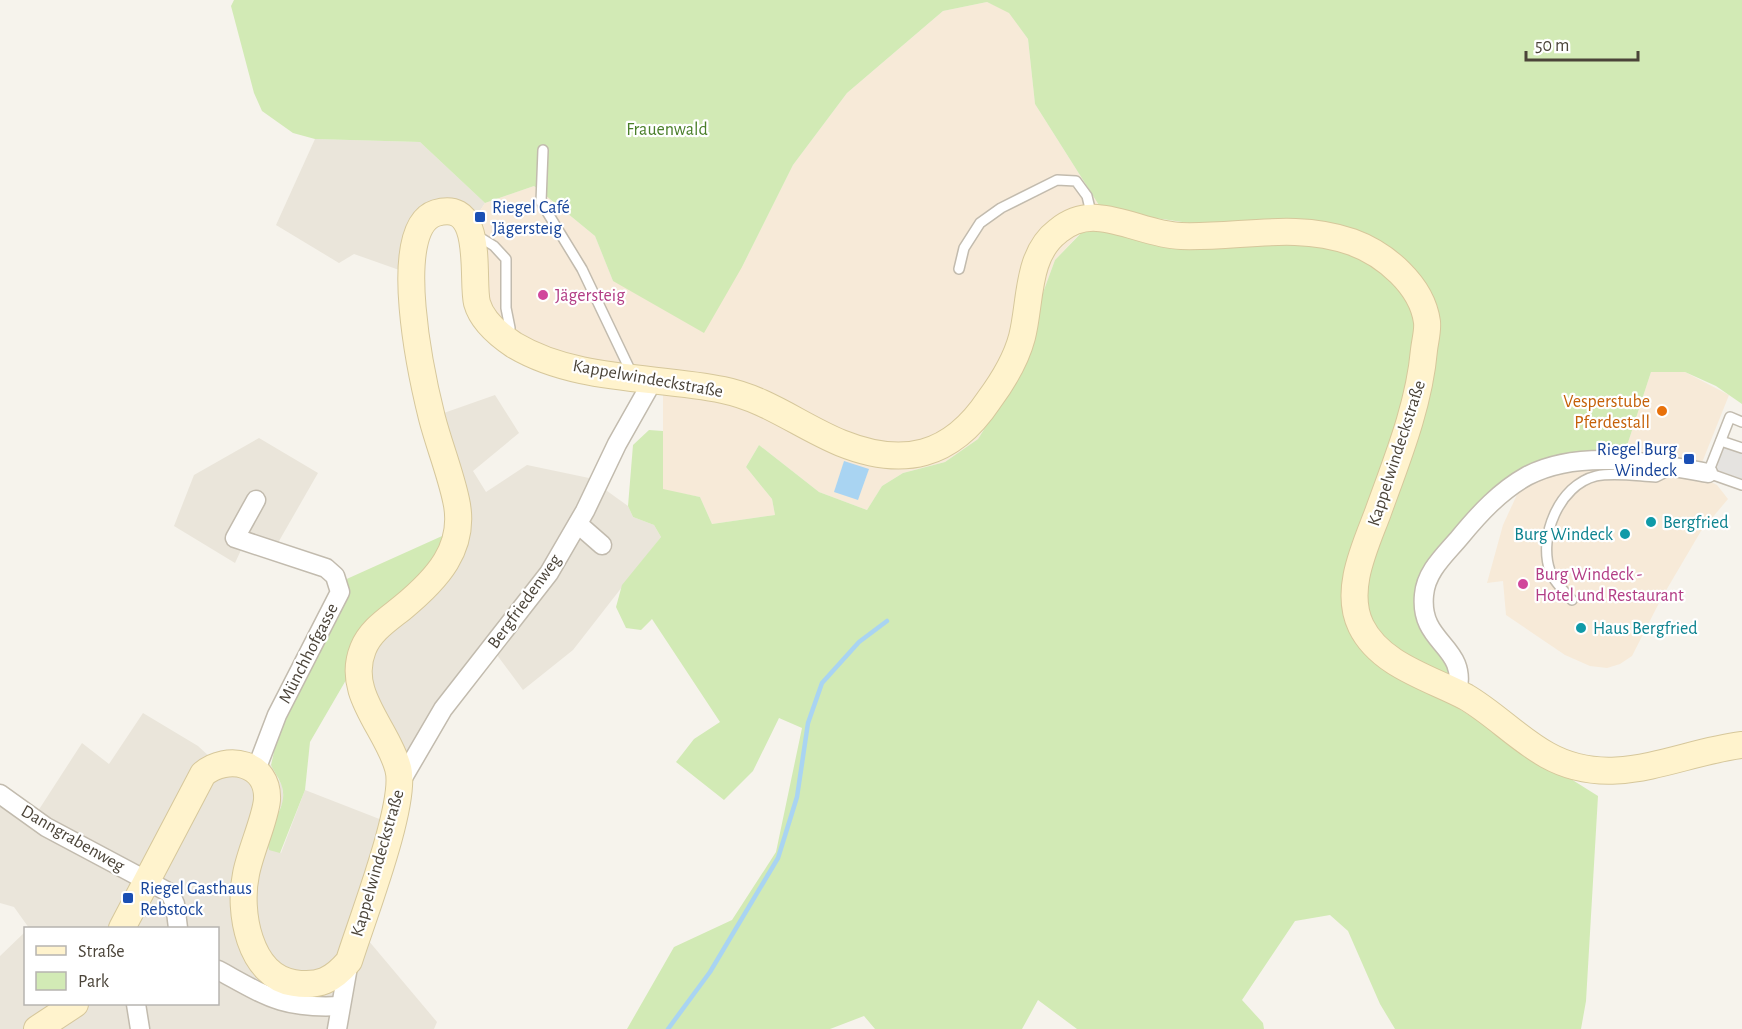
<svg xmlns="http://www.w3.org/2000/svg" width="1742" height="1029" viewBox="0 0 1742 1029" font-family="'Alegreya Sans',sans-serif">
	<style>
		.residential { fill: #eae5da }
		.commercial { fill: #f7ead8 }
		.green { fill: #d2eab5 }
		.parking { fill: #e5e3e0 }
		.water { fill: #a9d4f2 }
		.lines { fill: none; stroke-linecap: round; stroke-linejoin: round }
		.stream { stroke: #a9d4f2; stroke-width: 4.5 }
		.lane-casing { stroke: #c2bbae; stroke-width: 12 }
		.street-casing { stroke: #c2bbae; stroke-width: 21 }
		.secondary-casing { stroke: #d6c79b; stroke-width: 28 }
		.lane { stroke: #fff; stroke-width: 9 }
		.street { stroke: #fff; stroke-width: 18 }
		.secondary { stroke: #fff3cd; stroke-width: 26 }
		.transit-dot { fill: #1a4fb4; stroke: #fff; stroke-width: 2 }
		.hotel-dot { fill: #d1479c; stroke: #fff; stroke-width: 2 }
		.food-dot { fill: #e8710a; stroke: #fff; stroke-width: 2 }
		.culture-dot { fill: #0f9aa8; stroke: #fff; stroke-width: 2 }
		.labels { text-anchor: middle; stroke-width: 4.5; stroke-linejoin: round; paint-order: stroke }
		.park-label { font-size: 18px; fill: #4a7f2a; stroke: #fff }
		.transit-label { font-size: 18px; fill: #164399; stroke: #fff; text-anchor: start }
		.hotel-label { font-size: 18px; fill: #b23c85; stroke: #fff; text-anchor: start }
		.street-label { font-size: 18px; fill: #4b4439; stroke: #fff }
		.food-label { font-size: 18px; fill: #c56008; stroke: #fff; text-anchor: end }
		.culture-label { font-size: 18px; fill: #0d838f; stroke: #fff; text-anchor: start }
	</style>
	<rect width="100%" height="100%" fill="#f6f3ec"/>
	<g class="residential">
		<path d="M315 139 420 142 485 203 468 229 443 223 432 229 422 247 419 277 354 254 339 263 276 225Z"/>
		<path d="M495 395 519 433 473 471 486 492 527 465 589 478 628 506 633 517 654 525 661 537 573 650 523 690 494 651 431 737 413 781 388 770 377 742 367 627 451 532 441 414Z"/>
		<path d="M259 438 318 473 271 555 242 548 235 563 174 526 194 475Z"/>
		<path d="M143 713 198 746 211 758 247 755 271 765 282 786 284 800 266 840 281 853 305 790 400 827 368 940 437 1022 434 1029H0V956L25 932 26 1004H218V928H29L14 907 0 903V784L38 811 82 743 109 764Z"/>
	</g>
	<g class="commercial">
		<path d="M987 2 1009 12 1028 39 1035 104 1102 210 1055 260 1005 396 978 439 945 462 903 473 882 486 867 510 819 492 759 445 746 467 772 499 775 515 712 524 700 497 663 490V391L498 344 468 229 485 203 534 186 595 236 613 281 742 267 793 165 847 93 943 11Z"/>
		<path d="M1651 372H1685L1729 395 1697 475 1717 485 1728 499 1701 531 1661 599 1632 656 1620 664 1607 668 1590 666 1565 655 1506 615 1503 581 1487 583 1503 525 1521 486 1531 480 1623 458Z"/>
	</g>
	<g class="green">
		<path d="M234 0H1742V404L1716 386 1685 372H1651L1623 458 1524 473 1419 595 1450 660 1453 705 1598 796 1586 1001 1581 1029H1395L1380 1004 1348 931 1330 915 1295 921 1242 1000 1263 1023 1264 1029H1077L1038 1000 1022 1029H875L864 1016 830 1029H627L674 947 732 920 776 852 802 728 779 718 753 771 724 800 676 762 694 739 720 722 652 619 641 630 626 628 616 607 622 585 661 537 654 525 633 517 628 506 633 445 649 430 663 431V489L700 497 712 524 775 515 772 499 746 467 759 445 819 492 867 510 882 486 903 473 945 462 978 439 1005 396 1055 260 1086 228 1290 236 1335 246 1379 264 1438 307 1414 271 1351 234 1209 226 1102 210 1035 104 1028 39 1009 13 987 2 943 11 847 93 793 165 742 267 704 333 613 281 595 236 534 186 485 203 420 142 315 139 293 133 262 111 254 93 231 6Z"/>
		<path d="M451 532 440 558 353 668 310 742 305 790 280 853 269 850C263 827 289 810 282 787 280 779 274 772 271 765L282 717 340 582Z"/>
	</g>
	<path class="parking" d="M1724 446 1742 453V479L1715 469Z"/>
	<path class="water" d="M844 461 869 469 858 500 834 492Z"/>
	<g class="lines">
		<path class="stream" d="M668 1029 710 972 778 858 797 797 808 723 822 683 859 642 887 621"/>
		<defs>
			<g id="lane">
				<path d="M543 150 541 202 582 269 632 374"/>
				<path d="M476 235 494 246 506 259V308L510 328 506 337"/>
				<path d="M959 269 964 248 980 223 1001 208 1057 180 1076 181 1087 196 1092 217"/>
				<path d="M1742 422 1730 417 1708 473 1742 485"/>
				<path d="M1721 441 1742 448"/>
				<path d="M1572 600C1565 592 1553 581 1550 571 1538 537 1559 485 1596 476 1614 472 1637 476 1656 477L1664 473 1669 466"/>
			</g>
			<g id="street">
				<path d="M256 500 235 538 326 568 335 576 340 592 277 715 256 770"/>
				<path d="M578 524 602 545"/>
				<path d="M1457 693C1469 645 1419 645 1424 595 1426 571 1445 555 1460 537 1479 514 1500 491 1527 476 1580 448 1652 463 1708 473"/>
				<path d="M401 781 443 709 549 573 585 511 617 444 652 382"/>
				<path d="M0 794 46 827 170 893 175 904 178 928"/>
				<path d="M218 970C266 996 282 1009 340 1006"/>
				<path d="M136 1004 140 1029"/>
				<path d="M337 1029 349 961"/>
			</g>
			<g id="secondary">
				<path d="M122 928 203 774C227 754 269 762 267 800 265 820 250 852 246 874 238 911 249 976 294 983 319 987 333 980 349 961 361 922 408 802 398 768 387 728 345 693 363 649 370 631 387 620 402 608 436 580 467 548 456 500 450 472 439 445 432 418 423 382 388 228 436 213 486 198 471 280 477 303 482 321 499 335 514 345 576 382 655 376 723 390 767 399 800 426 841 443 903 468 951 457 989 400 1003 381 1016 360 1022 337 1031 302 1026 255 1058 231 1069 222 1083 217 1097 218 1126 220 1152 235 1181 236 1240 238 1294 222 1352 242 1385 254 1422 285 1427 322 1428 331 1425 341 1424 350 1419 407 1396 462 1377 515 1364 549 1344 591 1361 626 1380 665 1430 678 1466 697 1495 714 1518 739 1547 755 1613 792 1676 753 1742 745"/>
				<path d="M37 1029 75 1004"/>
			</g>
		</defs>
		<use href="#lane" class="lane-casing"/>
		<use href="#street" class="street-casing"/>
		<use href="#secondary" class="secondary-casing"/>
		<use href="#lane" class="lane"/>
		<use href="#street" class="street"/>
		<use href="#secondary" class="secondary"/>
	</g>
	<g class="transit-dot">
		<rect x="474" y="211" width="12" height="12" rx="3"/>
		<rect x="1683" y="453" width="12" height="12" rx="3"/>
		<rect x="122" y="892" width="12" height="12" rx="3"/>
	</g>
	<g class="hotel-dot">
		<circle cx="543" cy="295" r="6"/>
		<circle cx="1523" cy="584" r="6"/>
	</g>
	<circle class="food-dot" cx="1662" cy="411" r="6"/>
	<g class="culture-dot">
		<circle cx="1651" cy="522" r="6"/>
		<circle cx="1625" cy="534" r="6"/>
		<circle cx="1581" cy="628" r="6"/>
	</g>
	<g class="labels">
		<g class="park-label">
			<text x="667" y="135">Frauenwald</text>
		</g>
		<g class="transit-label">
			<text x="492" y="213">Riegel Café<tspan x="492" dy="21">Jägersteig</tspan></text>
			<text x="1677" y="455" text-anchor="end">Riegel Burg<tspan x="1677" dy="21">Windeck</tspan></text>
			<text x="140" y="894">Riegel Gasthaus<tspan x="140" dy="21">Rebstock</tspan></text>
		</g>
		<g class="hotel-label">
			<text x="555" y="301">Jägersteig</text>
			<text x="1535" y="580">Burg Windeck -<tspan x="1535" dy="21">Hotel und Restaurant</tspan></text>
		</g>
		<g class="street-label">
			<text transform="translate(648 378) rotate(10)" y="6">Kappelwindeckstraße</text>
			<text transform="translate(1396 453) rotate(-72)" y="6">Kappelwindeckstraße</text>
			<text transform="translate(524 601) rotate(-54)" y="6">Bergfriedenweg</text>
			<text transform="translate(308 653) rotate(-63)" y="6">Münchhofgasse</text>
			<text transform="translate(73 838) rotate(30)" y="6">Danngrabenweg</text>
			<text transform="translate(377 863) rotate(-74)" y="6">Kappelwindeckstraße</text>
		</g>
		<g class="food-label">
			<text x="1650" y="407">Vesperstube<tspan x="1650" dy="21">Pferdestall</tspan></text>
		</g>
		<g class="culture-label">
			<text x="1663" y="528">Bergfried</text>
			<text x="1613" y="540" text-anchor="end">Burg Windeck</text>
			<text x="1593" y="634">Haus Bergfried</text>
		</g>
	</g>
	<rect x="24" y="927" width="195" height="78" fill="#ffffff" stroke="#b7b4b0" stroke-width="1.5"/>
	<rect x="36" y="946" width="30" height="9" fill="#fff3cd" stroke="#b7b4b0" stroke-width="1.5"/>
	<text x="78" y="957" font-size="18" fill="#4b4439">Straße</text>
	<rect x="36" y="972" width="30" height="18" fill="#d2eab5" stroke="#b7b4b0" stroke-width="1.5"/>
	<text x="78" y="987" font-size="18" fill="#4b4439">Park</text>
	<path d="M1526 51v9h112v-9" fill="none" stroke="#4b4439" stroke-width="3"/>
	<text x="1535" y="51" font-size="18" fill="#4b4439" stroke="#ffffff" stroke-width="4.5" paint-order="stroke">50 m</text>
</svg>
